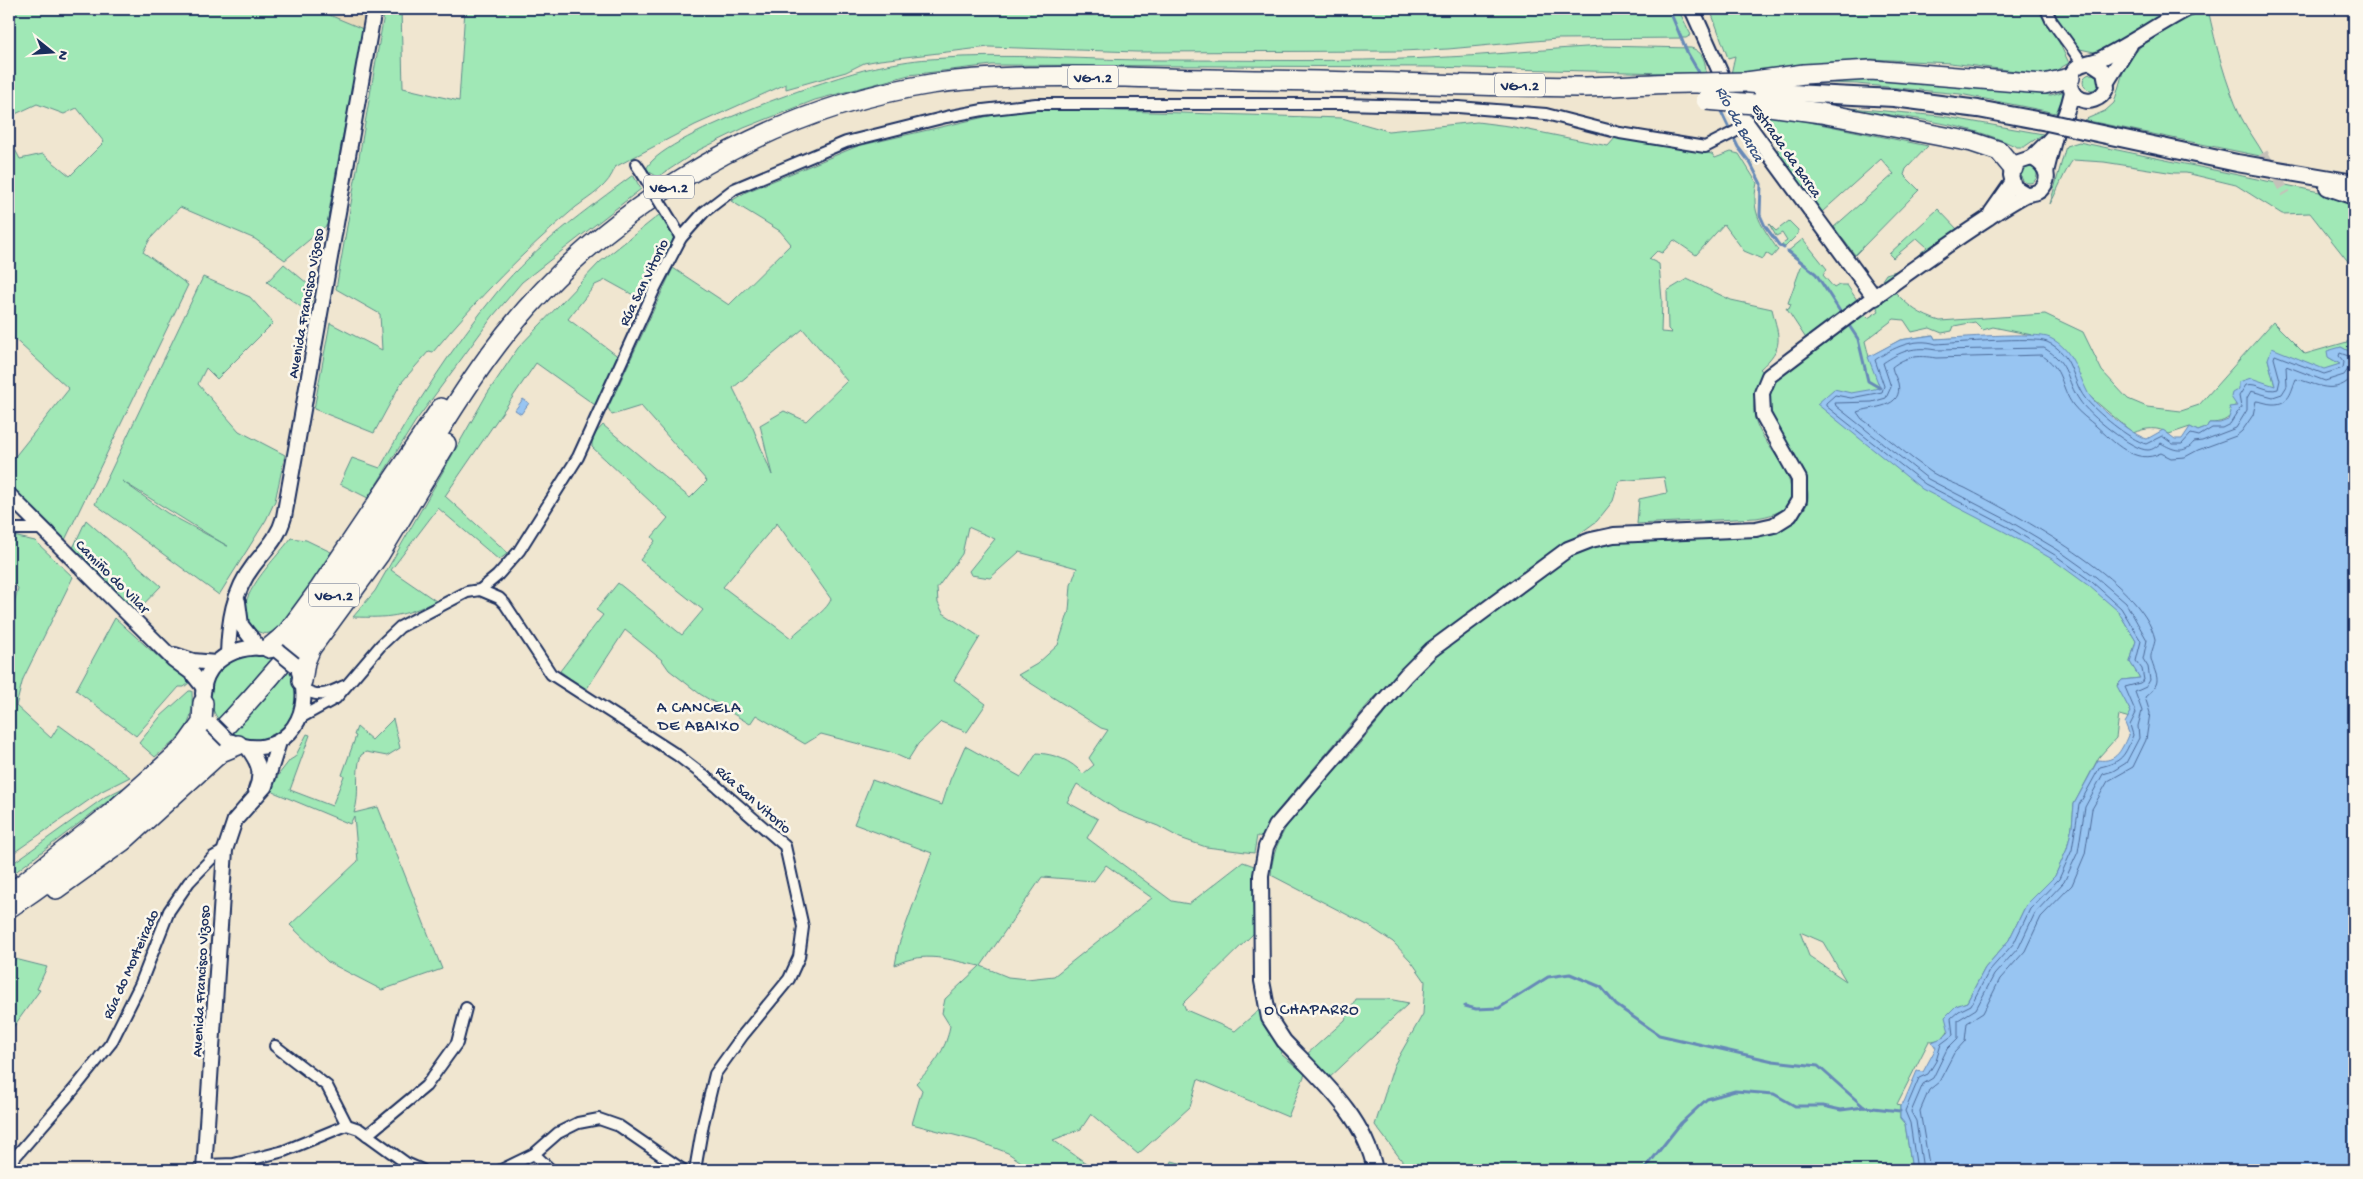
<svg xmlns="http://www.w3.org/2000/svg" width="2363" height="1179" viewBox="0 0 2363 1179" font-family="'Gochi Hand',sans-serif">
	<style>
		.built { fill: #e8dabc }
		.green { fill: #a0e8b6; stroke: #5e8c8a; fill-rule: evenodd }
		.water { fill: #98c5f2; stroke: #6689b7 }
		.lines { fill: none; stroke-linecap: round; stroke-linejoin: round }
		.shore { stroke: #4d6b99; stroke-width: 1 }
		.stream { stroke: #6689b7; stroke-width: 3 }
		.street-tunnel { stroke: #c5c1b9; stroke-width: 10; stroke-dasharray: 10 5; stroke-linecap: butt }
		.street-casing { stroke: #1b2f5e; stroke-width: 14 }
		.secondary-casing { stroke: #1b2f5e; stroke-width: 18 }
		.primary-casing { stroke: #1b2f5e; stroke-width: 20 }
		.highway-casing { stroke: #1b2f5e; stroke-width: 22 }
		.street { stroke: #fbf7ec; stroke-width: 10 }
		.secondary { stroke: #fbf7ec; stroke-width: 14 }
		.primary { stroke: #fbf7ec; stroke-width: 16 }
		.highway { stroke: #fbf7ec; stroke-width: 19 }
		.street-bridge-casing { stroke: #1b2f5e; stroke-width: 14; stroke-linecap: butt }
		.secondary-bridge-casing { stroke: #1b2f5e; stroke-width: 18; stroke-linecap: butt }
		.primary-bridge-casing { stroke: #1b2f5e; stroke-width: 20; stroke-linecap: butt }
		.highway-bridge-casing { stroke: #1b2f5e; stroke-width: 22; stroke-linecap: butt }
		.street-bridge { stroke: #fbf7ec; stroke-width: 10 }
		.secondary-bridge { stroke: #fbf7ec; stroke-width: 14 }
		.primary-bridge { stroke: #fbf7ec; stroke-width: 16 }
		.highway-bridge { stroke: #fbf7ec; stroke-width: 19 }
		.labels { text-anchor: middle; stroke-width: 5; stroke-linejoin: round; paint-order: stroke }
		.shield { fill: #fbf7ec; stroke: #5e6b89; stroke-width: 1 }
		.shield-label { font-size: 14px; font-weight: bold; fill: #1b2f5e }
		.street-label { font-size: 15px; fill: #1b2f5e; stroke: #fbf7ec }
		.water-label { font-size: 16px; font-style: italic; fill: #3a5483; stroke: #fbf7ec }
		.neighbourhood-label { font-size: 16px; letter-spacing: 1px; fill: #1b2f5e; stroke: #fbf7ec }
	</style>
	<rect width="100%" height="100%" fill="#f0e6d0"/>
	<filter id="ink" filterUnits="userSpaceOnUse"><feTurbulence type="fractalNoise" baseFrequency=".02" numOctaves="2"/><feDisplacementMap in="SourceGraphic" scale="10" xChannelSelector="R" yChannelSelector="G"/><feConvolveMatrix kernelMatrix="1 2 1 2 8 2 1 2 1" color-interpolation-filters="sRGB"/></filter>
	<g filter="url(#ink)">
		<path class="built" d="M315 9H367L363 29Z"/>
		<g class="green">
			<path d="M9 9H315L363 29C352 94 337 159 327 225L285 260 255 239 180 207 150 239 143 252 188 285 65 540 9 486V464L69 389 9 334V138L20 159 43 154 70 176 104 142 77 108 64 114 37 104 9 117Z"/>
			<path d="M385 9H401L403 88 459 101 465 9H1678L1691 35 1686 38 1557 39 1448 49 1401 51 1137 52 989 47 880 60 864 63 846 72 786 89V84L695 125 615 167C609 186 592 195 576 207 524 251 477 299 433 352L429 351 401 383 374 433 314 409 330 323 382 350 380 314 336 289Z"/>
			<path d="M1710 9H2043L2069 63 2050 74H2041L1950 63 1871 59 1744 76 1731 74 1735 56 1728 58Z"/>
			<path d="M2050 9H2161L2163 13 2099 53 2075 48 2054 18Z"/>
			<path d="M2200 9H2208C2216 46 2225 82 2241 117 2248 131 2258 143 2265 157L2084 120 2105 111 2114 103 2125 65 2141 46Z"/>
			<path d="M1601 46 1691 48C1703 51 1706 62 1706 74L1431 67 992 65 909 75 815 100 744 128 699 150 658 177 646 170C656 137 835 76 872 68 891 64 911 60 930 59 1009 52 1088 61 1167 60 1254 60 1342 62 1429 58 1486 56 1544 49 1601 46Z"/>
			<circle cx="2091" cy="82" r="8"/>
			<path d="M1858 79 1961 85 2051 95 2065 91 2056 113 1960 94 1857 84 1799 82Z"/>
			<path d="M1806 104 1941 116 2043 134 2024 147H2017C1959 118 1871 114 1806 104Z"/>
			<path d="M1024 108 1342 118 1388 131 1477 122 1509 126 1608 146 1616 137 1712 154 1715 158 1731 152 1739 154 1757 183C1750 213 1762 226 1778 250L1772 257 1766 253 1763 259 1744 251 1724 224 1696 255 1674 240 1662 253 1657 251 1649 259 1659 264 1662 300 1661 332 1672 333 1668 329 1667 291 1687 279 1731 300 1772 309C1779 338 1785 347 1760 369L1766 374C1725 434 1801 453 1790 504 1780 513 1769 516 1756 518L1637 524 1639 499 1667 493 1664 477 1619 481 1613 501 1597 521 1426 646 1370 702 1274 815 1264 837 1257 836 1254 853 1206 847 1180 838 1158 826 1119 811 1077 784 1067 802 1098 819 1087 838 1172 901 1189 904 1243 862 1257 867 1256 931 1183 1003 1186 1010 1235 1031 1259 1010 1284 1048 1281 1054 1305 1074 1288 1117 1198 1079 1190 1107 1138 1154 1091 1114 1081 1129 1053 1140 1096 1170H1033L1008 1153 977 1141 912 1124 922 1090 916 1083C933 1066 946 1051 950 1026L942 1013 945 999 980 966C949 960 925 950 895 965L899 944 932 853 854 824 872 780 942 805 950 780 965 746 1021 777 1037 753C1054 754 1071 760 1083 774L1094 765 1089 758 1108 730 1101 728 1018 675 1037 664 1058 645 1069 611 1071 585 1077 568 1019 552 990 578 971 575 969 571 995 539 968 527 962 554 937 588 938 603 943 613 980 637 954 680 986 704 967 732 941 722 918 744 908 760 890 752 821 734 805 744 756 715 750 724 700 694 669 670 662 660 625 630 586 690 560 671 603 615 596 610 618 583 682 635 703 610 640 560 655 541 652 537 668 518 592 447V437L603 425 690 498 707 481 641 406 612 415 608 408 673 268 729 305 791 244 780 231 731 201 746 192 858 146ZM803 329 847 381 806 421 784 411 760 425 772 475 753 428 733 388ZM777 523 831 599C827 612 801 626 791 638L723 587ZM1106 865 1152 898 1054 976 1027 979 1008 977 981 966 1042 877 1094 881Z"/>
			<path d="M1760 115 1800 120 1928 146 1906 169 1904 175 1919 190 1855 255 1834 227 1894 174 1881 159 1822 212 1776 152 1779 148Z"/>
			<path d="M2079 142 2334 195 2354 201V269L2310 213 2282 214 2236 185 2186 173H2174L2104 162 2073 160C2066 168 2057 192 2050 204L2066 146Z"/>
			<circle cx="2029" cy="175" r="8"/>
			<path d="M633 175 641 189 522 282 493 316 415 422 368 498 340 484 352 458 380 468C414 406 453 346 498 291 535 246 586 210 633 175Z"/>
			<path d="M1938 209 1959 231 1893 278 1882 280 1886 274 1903 269 1927 247 1917 238 1893 258 1889 254Z"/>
			<path d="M659 215 674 235 671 248 644 301 606 280 595 285 568 319 619 357 595 405 536 363 445 496 508 553 499 560 438 508 391 570 436 601C402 617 390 618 353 617L375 591 487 394 518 348 600 262Z"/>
			<path d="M1789 221 1798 230V234L1785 247 1781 245 1787 241 1782 233 1776 236 1769 224 1776 231Z"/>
			<path d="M1803 239 1827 269 1823 275 1834 288 1839 285H1847L1857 300 1856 305 1807 340 1786 308 1789 309 1791 304 1788 303 1802 264 1787 252Z"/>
			<path d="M284 264 314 289 309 313 267 282Z"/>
			<path d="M203 277 250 297 273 323 217 379 206 368 198 384 239 431 285 455 275 501 266 520 219 595 95 504ZM122 481 227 546H228L167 513Z"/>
			<path d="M1895 292C1909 307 1920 315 1940 321L2045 314 2083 332 2102 371 2128 399 2147 407 2181 411 2199 405 2273 322 2305 354 2354 340V354L2341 347 2328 357 2340 364 2324 370 2308 363 2268 359 2275 386 2239 389C2234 410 2234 423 2209 423L2206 428 2198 431 2190 427 2169 434C2158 426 2145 428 2133 433L2088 395 2118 611 2136 641 2130 662 2140 678 2122 680 2117 685 2131 712 2130 718 2119 715 2116 738 2099 757 2074 804 2072 827 2067 849 2055 876 2026 905 2009 940 1985 968 1967 1002 1956 1006C1951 1023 1950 1041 1929 1041L1897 1104 1900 1105V1118L1905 1124 1912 1170H1409L1375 1125 1394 1065 1423 1014 1425 981 1411 961 1393 942 1369 926 1271 875C1273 821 1323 786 1355 749 1381 719 1404 687 1432 660 1459 634 1492 612 1522 590 1542 575 1564 555 1589 548 1634 535 1689 538 1736 536 1747 535 1768 538 1777 532 1785 528 1793 520 1800 514 1828 490 1774 432 1768 407 1766 396 1772 385 1778 376L1863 313 1868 318 1879 311 1875 304ZM1894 319 1904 320 1912 332 1930 328 1942 333 1952 331 1954 326 1975 322 1983 330 1993 327 2032 335 1935 339 1933 335 1900 340 1869 357 1865 341ZM1800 932 1823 942 1846 981 1809 956Z"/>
			<path d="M86 520 161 586 137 611 73 548Z"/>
			<path d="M9 535 35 541 73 577 23 679 16 706 51 738 59 725 130 777 102 791 9 856V622L18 588 9 579Z"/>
			<path d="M291 538 306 540 333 553 278 629C272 633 266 635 259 632 216 613 280 555 291 538Z"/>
			<path d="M115 618 165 663 186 678 189 683 184 687H179L136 736 76 690Z"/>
			<path d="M265 653 273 658 218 719C204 699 209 667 234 656 242 653 256 654 265 653Z"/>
			<path d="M288 670C317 707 269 761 232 733Z"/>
			<path d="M189 691H192C194 729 182 735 155 757L139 743 160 717Z"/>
			<path d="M393 719 400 748 387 756 366 752 361 755C354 774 361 794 354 813L378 807 442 969 382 990 328 962 290 925 358 861 354 816 350 824 271 791 279 774 290 760 295 757 307 734 310 735 290 790 332 806 344 776 342 775 356 736 354 735 357 727 372 740Z"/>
			<path d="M129 785 9 877V866L105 797Z"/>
			<path d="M11 958 47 967 37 989 40 990 9 1033V959Z"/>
			<path d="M1356 999H1388L1409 1003 1327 1080 1306 1055 1345 1020Z"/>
			<path d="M1172 1161 1206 1170H1169Z"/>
		</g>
		<g class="water">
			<path d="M1933 335 1935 339C1955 338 2037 331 2050 338 2073 349 2077 372 2088 393 2094 405 2134 436 2147 439L2163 430 2175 439H2182L2190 427 2198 431 2206 428 2209 423H2220L2228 420 2231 412 2229 407 2237 406 2231 397 2232 393 2239 389V382L2251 378 2275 386 2268 359 2272 348 2324 369 2340 364 2328 357 2327 351 2341 347 2354 354V1170H1912L1905 1124 1900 1118V1105L1904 1102 1917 1071 1923 1072 1936 1048 1932 1042 1944 1037 1949 1032 1945 1017 1956 1006 1967 1002 1985 968 2009 940 2026 905 2055 876 2067 849 2072 827 2074 804 2098 760C2117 763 2122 749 2129 733L2125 723 2131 712 2117 686 2122 680 2140 678 2130 662 2136 641 2118 611 2089 586 2052 559 2005 532 1922 489 1817 404 1834 389 1851 393 1880 388 1868 357 1900 340Z"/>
			<path d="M523 399 529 403 521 414 515 410Z"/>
		</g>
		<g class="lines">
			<g class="shore">
				<path d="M1917 1170 1910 1123 1905 1111 1919 1078 1928 1074 1936 1061 1941 1044 1953 1035 1951 1018 1959 1011 1971 1005 1989 971 2014 943 2030 909 2059 879 2072 850 2079 805 2100 767C2122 762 2125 756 2133 735L2130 725 2136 713 2125 687 2140 683 2144 680 2142 669 2136 661 2141 641 2121 608 2092 582 2055 555 2008 527 1925 484 1826 406V403L1835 395 1851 398 1882 392 1884 386 1875 360C1892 348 1915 337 1936 344 1956 343 2034 336 2047 342 2074 354 2071 380 2085 398 2096 412 2130 440 2146 444L2162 436 2173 444H2182L2191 434 2199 436 2212 428H2222L2230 424 2241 407 2239 396 2246 385C2257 382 2267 393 2278 389L2280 380 2274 358 2275 355 2324 374 2343 368 2344 362 2339 356 2340 353 2354 358"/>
				<path d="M1923 1170 1916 1121 1911 1112 1923 1084 1933 1078 1947 1049 1958 1038V1020L1976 1009 1994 975 2019 947 2035 913 2064 882 2078 852 2085 807 2103 774 2113 771 2126 763 2139 738 2138 726 2142 711 2135 692 2146 687 2150 680 2148 667 2143 659 2147 640 2126 603 2096 577 2058 550 2011 522 1928 479 1836 406 1835 403 1872 402 1886 398 1891 387 1883 363C1901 351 1914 346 1936 350L2044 348C2071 364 2065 380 2080 401 2088 414 2133 451 2148 450 2153 450 2157 446 2161 443 2173 450 2184 455 2194 442L2202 441 2236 428 2247 410V398L2251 391 2273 397 2282 394 2287 386 2286 366 2325 381 2344 375 2351 365 2354 364"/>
				<path d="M1930 1170 1920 1111 1929 1090 1939 1082 1954 1053 1965 1041 1967 1023 1983 1013 2000 979 2025 951 2041 917 2072 885 2085 854 2092 809 2108 781 2133 767 2146 740 2150 713 2145 697C2164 681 2156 678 2151 659 2150 653 2155 645 2155 639 2142 581 2017 515 1965 488 1954 483 1942 479 1931 472 1907 456 1886 435 1862 419L1857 412C1872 406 1904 409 1898 383 1896 377 1893 373 1892 367 1906 356 1918 355 1936 358L2041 355C2064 368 2060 387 2073 405 2079 413 2089 420 2096 426 2114 442 2135 466 2161 453L2171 458 2185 457 2198 450 2236 436 2242 431 2253 415 2256 401C2261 401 2267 404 2272 404 2290 405 2291 391 2296 379 2316 383 2335 398 2354 375"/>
			</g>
			<g class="stream">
				<path d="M1669 9 1687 52 1701 76"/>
				<path d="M1719 107 1738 147 1751 164 1761 184 1760 215 1765 226 1779 245 1784 248"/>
				<path d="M1788 251 1816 274 1843 316"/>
				<path d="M1848 324 1858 339 1868 381 1880 388"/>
				<path d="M1465 1006 1476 1009 1499 1008 1548 977 1570 974 1601 987 1616 1005 1659 1035 1773 1061 1818 1066 1864 1107"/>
				<path d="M1644 1170 1681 1123 1707 1099 1735 1091 1774 1094 1795 1106H1823L1841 1110 1864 1107 1900 1111"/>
			</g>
			<path class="street-tunnel" d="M2263 153 2286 194"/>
			<defs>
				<g id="street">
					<path d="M2046 9 2051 20 2083 64"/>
					<path d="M636 164 642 173"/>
					<path d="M672 222 681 238"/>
					<path d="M9 529H43"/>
					<path d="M480 590 499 598 505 604 551 674 677 755 707 778 785 846 803 927 799 957 789 979 743 1035 715 1074 703 1124 695 1170"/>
					<path d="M304 689C319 699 329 693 344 686"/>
					<path d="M298 719 336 698 381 645 400 627 467 592 480 590 497 576 519 551 578 457 655 288 681 238 704 212 734 189 846 142 946 117 983 110 1036 104H1343L1458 107 1546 114 1620 133 1705 147 1748 125"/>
					<path d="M275 1046 327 1086 347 1125"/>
					<path d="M367 1135 426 1086 457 1043 466 1008"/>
					<path d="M534 1154 551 1170"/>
					<path d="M9 1164 75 1088 111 1043 140 985 169 911 189 882 213 857 225 850"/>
					<path d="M205 1165 234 1164 284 1151 347 1125 359 1129 406 1163 422 1170"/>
					<path d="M501 1170 534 1154 558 1133 578 1123 599 1119 619 1126 683 1170"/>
				</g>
				<g id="secondary">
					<path d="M1692 9 1721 74 1748 125 1875 298"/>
					<path d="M2092 63 2104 71 2107 87C2102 99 2088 106 2076 96 2068 89 2068 76 2076 68 2082 62 2092 63 2100 59 2130 44 2157 25 2187 9"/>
					<path d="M2108 80 2130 45"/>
					<path d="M2031 158C2057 134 2064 127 2072 92"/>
					<path d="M2046 172 2055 136"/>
					<path d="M1991 213 2012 183"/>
					<path d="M9 495 173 659 192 673 204 688"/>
					<path d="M238 602 241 625 259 648"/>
					<path d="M228 654C229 622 233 592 253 566 266 549 278 539 284 517L374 9"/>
					<path d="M175 655 193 661 216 663"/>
					<path d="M203 694C204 656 246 640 278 651"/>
					<path d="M230 741C278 764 317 719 299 672"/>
					<path d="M248 748C259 763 263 773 256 790"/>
					<path d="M204 1170 225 850 235 820 265 786 279 742"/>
					<path d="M1375 1170C1365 1117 1320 1079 1284 1041L1269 1018 1262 981 1261 875 1266 847 1276 826 1406 675 1431 650 1568 549 1591 540 1614 535 1756 529 1774 525 1790 515 1799 500V479L1763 415 1762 393 1769 376C1840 322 1913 267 1988 218 1999 210 2011 203 2023 196 2030 192 2038 195 2043 187 2052 175 2043 162 2031 158L2016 163 2011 175 2014 187 2026 194"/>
				</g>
				<g id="primary">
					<path d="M1750 91 1894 98 1978 109 2047 122"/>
					<path d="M2083 130 2237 163 2354 183"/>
					<path d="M2328 187 2354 196"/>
				</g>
				<g id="highway">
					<path d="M1746 82 1804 74 1871 70 2030 83 2044 84 2070 78"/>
					<path d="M1754 104 1821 113 1972 142 1999 151 2013 168"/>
					<path d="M269 648 287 633 320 588 441 408"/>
					<path d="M302 681 305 662 311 648 379 555 446 444"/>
					<path d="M56 889 123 841 221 752 238 745"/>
					<path d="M15 890 110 814 184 748 202 723 203 703"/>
					<path d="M9 908C141 819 260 705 350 573 398 502 438 426 488 357 590 216 759 111 931 84 995 75 1061 76 1125 77 1190 79 1255 80 1320 81 1405 83 1491 86 1576 87 1617 87 1658 82 1699 83"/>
				</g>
			</defs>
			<use href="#street" class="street-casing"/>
			<use href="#secondary" class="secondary-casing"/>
			<use href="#primary" class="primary-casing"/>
			<use href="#highway" class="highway-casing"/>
			<use href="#street" class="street"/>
			<use href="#secondary" class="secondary"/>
			<use href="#primary" class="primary"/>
			<use href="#highway" class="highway"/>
			<defs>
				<path id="street-bridge" d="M642 173 672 222"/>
				<g id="secondary-bridge">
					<path d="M278 651 294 664"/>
					<path d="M212 725 227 740"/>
				</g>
				<path id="primary-bridge" d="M2047 122 2083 130"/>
				<g id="highway-bridge">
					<path d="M1699 83 1746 82"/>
					<path d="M1706 100 1754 104"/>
				</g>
			</defs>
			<use href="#street-bridge" class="street-bridge-casing"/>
			<use href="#secondary-bridge" class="secondary-bridge-casing"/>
			<use href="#primary-bridge" class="primary-bridge-casing"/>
			<use href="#highway-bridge" class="highway-bridge-casing"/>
			<use href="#street-bridge" class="street-bridge"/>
			<use href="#secondary-bridge" class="secondary-bridge"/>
			<use href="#primary-bridge" class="primary-bridge"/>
			<use href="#highway-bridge" class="highway-bridge"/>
		</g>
	</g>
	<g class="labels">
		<g class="shield">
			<rect x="1068" y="65.5" width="50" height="23" rx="4"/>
			<rect x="1495" y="73.5" width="50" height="23" rx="4"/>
			<rect x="644" y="175.5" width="50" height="23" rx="4"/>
			<rect x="309" y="583.5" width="50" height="23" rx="4"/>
		</g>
		<g class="shield-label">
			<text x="1093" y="82">VG-1.2</text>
			<text x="1520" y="90">VG-1.2</text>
			<text x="669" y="192">VG-1.2</text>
			<text x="334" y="600">VG-1.2</text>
		</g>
		<g class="street-label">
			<text transform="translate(1787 150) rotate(55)" y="5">Estrada da Barca</text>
			<text transform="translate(643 282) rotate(-64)" y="5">Rúa San Vitorio</text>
			<text transform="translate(305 303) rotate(-80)" y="5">Avenida Francisco Vizoso</text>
			<text transform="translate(113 576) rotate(45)" y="5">Camiño do Vilar</text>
			<text transform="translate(754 799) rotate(41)" y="5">Rúa San Vitorio</text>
			<text transform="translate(130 964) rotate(-66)" y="5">Rúa do Morteirado</text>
			<text transform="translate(200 981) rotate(-87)" y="5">Avenida Francisco Vizoso</text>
		</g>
		<g class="water-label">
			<text transform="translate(1741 123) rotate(61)" y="6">Río da Barca</text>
		</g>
		<g class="neighbourhood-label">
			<text x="699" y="712">A CANCELA<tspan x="699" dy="18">DE ABAIXO</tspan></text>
			<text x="1312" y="1014">O CHAPARRO</text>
		</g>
	</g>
	<rect width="2363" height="1179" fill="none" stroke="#fbf7ec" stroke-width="30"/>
	<rect x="15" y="15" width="2333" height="1149" fill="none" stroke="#1b2f5e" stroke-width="2" filter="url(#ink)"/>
	<g transform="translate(52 52) rotate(107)" stroke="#fbf7ec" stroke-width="4" paint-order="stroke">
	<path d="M0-4L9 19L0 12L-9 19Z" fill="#1b2f5e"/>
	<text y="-8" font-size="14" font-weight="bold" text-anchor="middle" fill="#1b2f5e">N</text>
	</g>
</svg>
